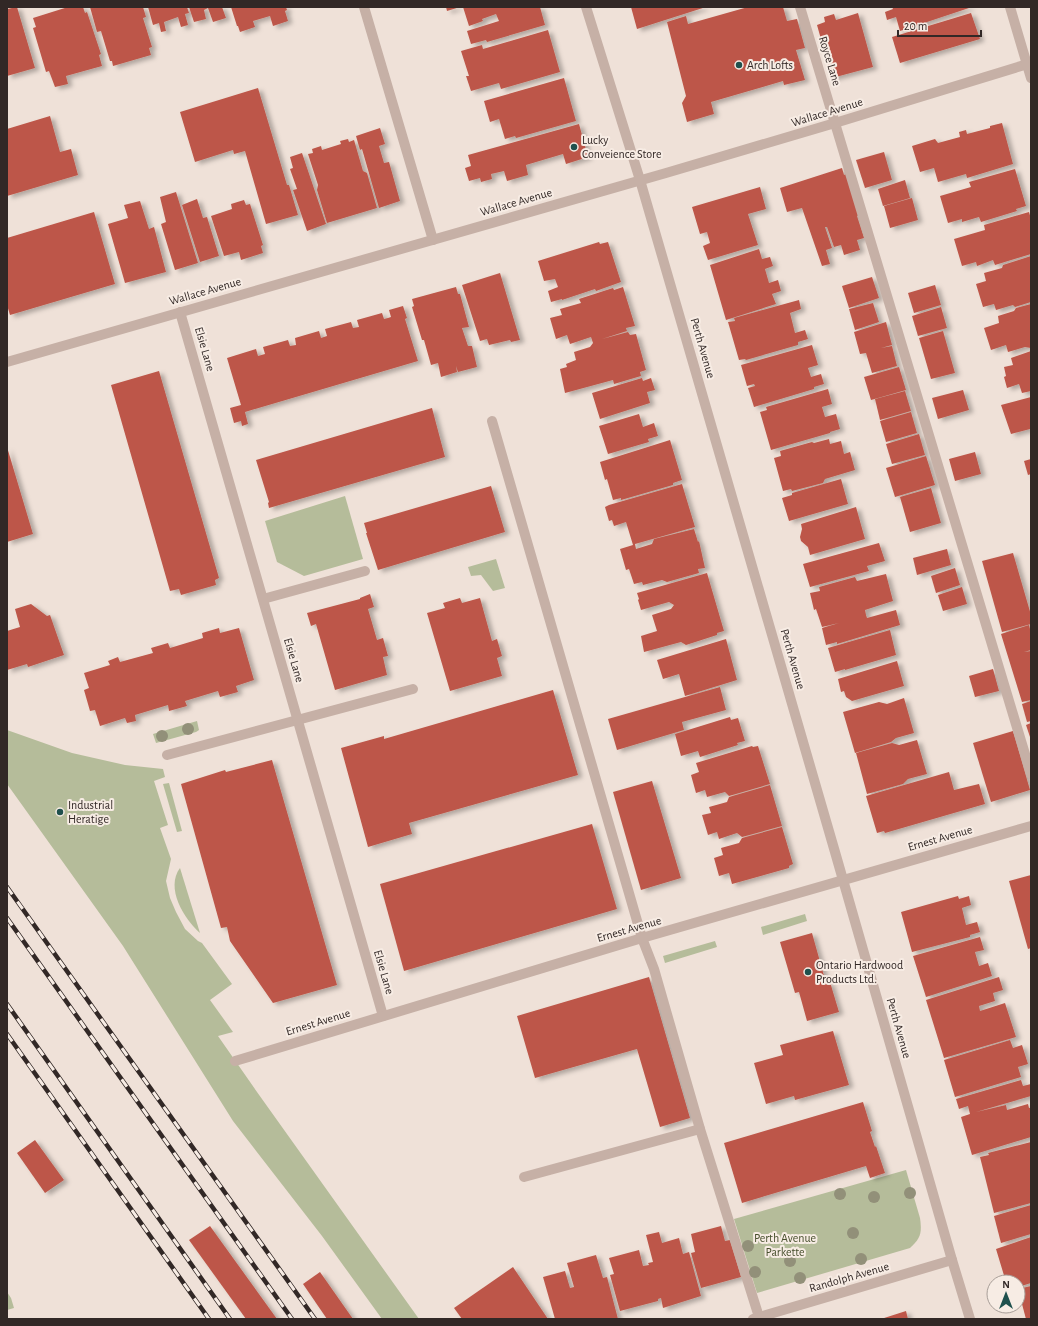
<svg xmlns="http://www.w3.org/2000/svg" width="1038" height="1326" viewBox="0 0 1038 1326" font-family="'Alegreya Sans',sans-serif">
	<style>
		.green { fill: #b5bc9a }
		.building { fill: #bd5648; filter: url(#shadow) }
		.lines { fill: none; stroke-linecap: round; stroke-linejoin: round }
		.service { stroke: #c6b0a6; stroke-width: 10 }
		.minor { stroke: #c6b0a6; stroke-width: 10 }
		.tertiary { stroke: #c6b0a6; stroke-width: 10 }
		.rail-casing { stroke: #322826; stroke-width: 4.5 }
		.rail { stroke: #f7ece4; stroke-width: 3; stroke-dasharray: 9; stroke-linecap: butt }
		.tree { fill: #929079 }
		.poi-dot { fill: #1f504d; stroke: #f7ece4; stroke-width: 1.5 }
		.labels { text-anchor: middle; stroke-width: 4; stroke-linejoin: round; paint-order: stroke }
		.street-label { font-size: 12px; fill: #322826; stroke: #f7ece4 }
		.poi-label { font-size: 12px; fill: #322826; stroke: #f7ece4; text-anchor: start }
		.park-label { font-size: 12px; fill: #464e2c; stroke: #f7ece4 }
	</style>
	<defs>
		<filter id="shadow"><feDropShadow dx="4.5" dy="2.5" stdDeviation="2" flood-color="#0004"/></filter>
	</defs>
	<rect width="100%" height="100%" fill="#efe1d8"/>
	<g class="green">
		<path d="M345 496 363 559 304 576 277 562 265 521Z"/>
		<path d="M496 559 505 588 493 591 481 575 471 576 468 567Z"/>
		<path d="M197 721 199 730 196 732 156 743 153 734Z"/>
		<path d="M7 730 72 753 125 765 163 769 165 777 154 781 168 825 160 828 171 859 166 881 170 898 176 912 185 929 198 941 202 943 232 984 210 1000 233 1032 218 1036 257 1092 419 1319H382L322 1236 233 1121 123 946 7 784Z"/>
		<path d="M169 783 182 831 177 832 163 784Z"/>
		<path d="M180 868 200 933C184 919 165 888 180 868Z"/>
		<path d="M805 914 807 921 763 935 761 927Z"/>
		<path d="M715 941 717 947 665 963 663 956Z"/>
		<path d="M906 1170 920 1218C922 1233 921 1238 910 1248L757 1293 734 1219Z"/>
		<path d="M7 1292 11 1298 14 1308 7 1310Z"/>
	</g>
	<g class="building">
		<path d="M17 7 35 68 7 76V9Z"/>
		<path d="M68 7H83L85 13 87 12 101 54 99 55 102 66 66 76 68 84 55 87 49 71 46 72 33 28 36 27 33 18Z"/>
		<path d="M90 7H143L146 17 143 18 152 47 149 48 151 55 113 66 112 61H110L101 31 97 32Z"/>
		<path d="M148 7H187L189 13 185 14 188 25 181 27 178 17 164 22 166 31 161 32 159 23 153 25Z"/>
		<path d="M189 7H222L226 18 213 22 208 8 204 10 206 19 194 22Z"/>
		<path d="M231 7H286L287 10 285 11 288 21 273 26 270 16 253 21 255 27 240 32 238 26H237Z"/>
		<path d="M446 7H460L447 11Z"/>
		<path d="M463 7H540L545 25 487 42 486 40 471 44 467 31 499 21 496 14 482 19 483 21 469 26Z"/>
		<path d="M631 7H706L637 29Z"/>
		<path d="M748 7H783L787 21 797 19 805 48 796 50 805 80 784 85 783 81 711 102 714 114 687 122 682 103 686 96 667 22 686 16 688 24Z"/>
		<path d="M892 7H972L900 31 896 17 887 20 885 12 893 9Z"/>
		<path d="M858 13 873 67 832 78 817 25 825 22 824 17 834 14 836 20Z"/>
		<path d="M971 13 980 39 900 63 892 37Z"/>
		<path d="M548 30 560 72 501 89 499 83 471 91 466 76H469L461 51 482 45 483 49Z"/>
		<path d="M564 78 576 121 516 138 515 136 505 139 499 119 490 122 484 101Z"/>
		<path d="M258 88 287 185H289L298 215 266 224 245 151 234 154 233 150 195 162 180 112Z"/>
		<path d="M50 116 60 152 71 149 78 175 7 196V129Z"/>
		<path d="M1002 123 1013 164 967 178 966 174 938 182 934 168 920 172 912 146 935 139 938 143 960 137 959 132 966 130 967 134 990 128V126Z"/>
		<path d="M579 124 588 157 566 164 563 154 526 165 528 175 507 181 504 171 491 174 492 179 481 182 480 178 469 181 465 168 471 166 468 155Z"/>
		<path d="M380 128 385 144 379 146 384 163 389 162 400 201 379 208 362 149 360 150 356 136Z"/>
		<path d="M348 139 349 142 354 140 363 171 367 173 377 208 327 223 317 190 318 185 308 154 313 153 312 149 321 146 322 150 341 144 340 141Z"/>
		<path d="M884 152 892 180 865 188 856 160Z"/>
		<path d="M302 153 326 224 307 231 293 190 297 189 290 169 293 168 290 157Z"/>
		<path d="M842 168 844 175 846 174 859 215 857 216 864 238 857 240 860 250 844 255 841 245 834 247 827 227H825L832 248 826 250 830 264 822 266 802 208 787 212 780 188Z"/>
		<path d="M1015 169 1026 206 1016 209 1017 211 981 222 979 217 962 222V219L948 223 940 196 971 187 969 182Z"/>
		<path d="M905 180 910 198 883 206 878 189Z"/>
		<path d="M760 187 766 209 748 214 758 245 708 260 703 246 710 243 707 232 700 234 692 207Z"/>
		<path d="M176 192 198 263 175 270 161 224 166 222 160 197Z"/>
		<path d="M912 198 918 220 890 228 884 206Z"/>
		<path d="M197 199 203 218 207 217 219 256 200 262 182 205Z"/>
		<path d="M244 200 246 205 250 204 263 245 261 246 263 253 241 260 239 252 224 256 211 216 232 209 231 204Z"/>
		<path d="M140 201 149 229 154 227 166 272 125 283 108 224 128 218 124 205Z"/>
		<path d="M94 212 115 284 10 315 7 305V238Z"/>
		<path d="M1029 212 1031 219V254L995 265 993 260 977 266 976 262 962 266 954 239 985 230 984 225Z"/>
		<path d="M599 242 600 244 608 242 621 282 596 291 595 289 562 300V299L551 302 548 291 558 287 555 279 544 281 538 261Z"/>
		<path d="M759 249 762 259 770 257 773 266 765 269 769 283 778 280 781 291 772 294 776 304 726 320 710 265Z"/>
		<path d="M1031 256V302L1015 307 1013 305 996 310 994 304 983 307 976 284 986 281 984 273 1002 268 1003 265Z"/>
		<path d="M500 273 520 340 511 342 510 340 489 345 487 339 480 341 462 285Z"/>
		<path d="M872 277 879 298 849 308 842 286Z"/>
		<path d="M935 285 941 305 914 313 908 293Z"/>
		<path d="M456 287 458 294H460L469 327 462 328 468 346H472L477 367 458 372 456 366 457 372 441 377 438 363 431 365 424 340H422L412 307 414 306 412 299Z"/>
		<path d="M623 287 635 326 626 328 627 331 602 339 628 332 630 335 636 334 646 370 640 372 641 376 614 384 613 380 565 393 560 369 567 367 566 364 576 360 574 352 590 347 593 343 591 337 570 344 567 335 556 339 550 318 562 315 560 309 581 303 579 299 613 288 614 290Z"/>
		<path d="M799 300 801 309 790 313 795 333 805 330 808 339 798 342V345L746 360 745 359 739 360 728 322 735 321 734 318Z"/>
		<path d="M873 303 879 322 855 330 849 309Z"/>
		<path d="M1031 304V348L1025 347 1008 352 1006 345 991 350 984 328 999 323 998 316 1014 311 1016 308Z"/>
		<path d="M403 306 407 318 405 319 418 361 245 412 248 424 242 426 241 421 234 423 230 408 241 405 227 358 256 349 258 356 265 354 263 347 288 340 290 346 296 345 295 338 319 331 321 338 327 336 325 329 351 322 353 328 359 327 357 320 382 313 384 319 388 318 391 317 389 310Z"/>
		<path d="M941 307 947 328 918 336 912 316Z"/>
		<path d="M886 322 892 345 881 348 892 346 897 366 872 373 866 353 860 354 854 332Z"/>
		<path d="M943 331 955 373 931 379 919 338Z"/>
		<path d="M812 345 818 365 808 368 811 377 821 374 824 384 814 387V389L754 407 748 388 755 386 754 384 747 386 741 365Z"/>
		<path d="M1031 351V391L1022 393 1019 384 1007 388 1004 377 1006 376 1004 367 1013 365 1011 358Z"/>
		<path d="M899 367 906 390 871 400 864 377Z"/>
		<path d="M159 371 219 578 215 580 216 585 181 595 179 589 170 591 111 385Z"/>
		<path d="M642 378 643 381 651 378 655 390 647 392 650 403 600 419 592 393Z"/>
		<path d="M828 389 832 404 822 407 825 417 836 414 840 429 830 432V433L771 450 760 412 767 410 766 407Z"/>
		<path d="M963 390 969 410 938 419 932 398Z"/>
		<path d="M905 391 911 411 880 420 875 399Z"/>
		<path d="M1031 397V430L1030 429 1011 434 1001 405Z"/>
		<path d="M432 408 445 457 269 508 268 503 269 502 256 460Z"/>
		<path d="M911 412 917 433 886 442 880 421Z"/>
		<path d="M639 414 643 427 654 423 658 436 648 439 649 442 608 454 599 426Z"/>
		<path d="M919 434 925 455 892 464 886 444Z"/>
		<path d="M829 439 830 444 841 441 844 454 850 452 855 470 825 479 823 483 792 491 791 489 783 491 774 458 781 456 780 451 812 442 814 443Z"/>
		<path d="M670 440 682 480 673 483V485L621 500V498L613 500 607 479 605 480 600 462Z"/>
		<path d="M7 447 33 534 7 542Z"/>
		<path d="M975 452 981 474 955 481 949 459Z"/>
		<path d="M926 456 935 485 895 497 886 468Z"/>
		<path d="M1031 459V474L1028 475 1024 461Z"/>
		<path d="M841 479 848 504 789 521 782 498 792 495V493Z"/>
		<path d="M682 484 695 527 635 544 636 549 652 544 654 539 694 529 698 542 699 541 705 568 698 569 699 573 667 582 662 580 643 585 642 582 634 584 629 569 626 570 620 549 633 545 626 522 614 526 612 520 609 521 605 507 609 505Z"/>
		<path d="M491 486 505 532 378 570 366 533H367L364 523Z"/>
		<path d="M931 488 941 523 910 532 900 497Z"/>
		<path d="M856 507 865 539 810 555 808 547 801 541 800 537 802 529 801 524Z"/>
		<path d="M879 543 885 561 867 566 869 571 810 587 803 564Z"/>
		<path d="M947 549 951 565 917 575 913 558Z"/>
		<path d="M1013 553 1031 615V624L1002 632 982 561Z"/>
		<path d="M955 568 960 585 936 593 931 576Z"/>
		<path d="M707 573 724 631 717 633V635L686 645 681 642 644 652 641 636 657 631 652 615 671 609 674 605 669 602 641 610 638 600 639 599 637 593Z"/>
		<path d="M886 574 893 601 865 610 866 615 867 618 896 610 900 625 837 644V642L826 645 822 628 839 623 822 627 816 609 814 610 810 593 820 591 819 587 855 577 857 581Z"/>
		<path d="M962 587 967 604 943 611 938 595Z"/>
		<path d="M370 594 374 607 368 609 377 640 383 638 388 656 383 657 387 675 335 690 316 624 311 626 307 613 360 599V598Z"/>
		<path d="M460 598 462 603 480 598 492 641 497 639 502 656 497 658 502 676 450 691 427 613 445 608 443 603Z"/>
		<path d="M31 604 47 616 50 615 64 655 28 667 27 664 7 670V631L20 627 15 609Z"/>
		<path d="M1029 625 1031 633V650L1024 652 1031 651V700L1022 702 1001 634Z"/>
		<path d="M219 628 220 633 239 628 254 680 236 686 238 692 220 697 218 691 185 701 187 706 169 711 168 705 135 715 136 721 127 723 125 718 100 726 95 710 90 711 84 690 89 688 84 673 110 665 108 661 118 657 120 662 153 653 151 648 168 643 170 648 203 638 202 633Z"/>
		<path d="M890 630 896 655 845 670V669L835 672 828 648Z"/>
		<path d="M726 639 737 680 685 696 679 674 663 679 657 660Z"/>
		<path d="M897 661 904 686 852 701 846 697 844 691 841 692 838 679Z"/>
		<path d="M993 669 999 691 975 697 969 676Z"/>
		<path d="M720 687 726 710 682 722 684 730 617 750 608 719Z"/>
		<path d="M553 690 578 775 409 823 412 834 368 847 341 748 384 736V739Z"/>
		<path d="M904 698 914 733 896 738 891 742 855 753 843 712 879 702 887 704Z"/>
		<path d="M1031 701V721L1027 722 1022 704Z"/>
		<path d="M730 717 731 720 738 718 745 741 737 743 738 745 700 757 698 751 681 756 675 734Z"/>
		<path d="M1031 723V740L1026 725Z"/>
		<path d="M1013 731 1030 790 991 802 973 743Z"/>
		<path d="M917 740 927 774 908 779 903 784 867 794 856 753 892 743 899 745Z"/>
		<path d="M752 746 753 747 758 746 770 784 729 796 725 792 707 797 705 790 696 793 691 775 699 772 696 763Z"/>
		<path d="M272 760 337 985 273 1003 230 941 227 927 221 928 181 784 225 770 226 772Z"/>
		<path d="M949 772 954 790 979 784 985 804 885 833 884 831 877 833 866 796Z"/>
		<path d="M652 781 681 878 641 890 613 792Z"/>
		<path d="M770 785 782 826 742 837 737 833 719 839 717 832 708 835 702 815 711 813 709 807 727 802 729 797Z"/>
		<path d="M592 824 617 909 404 971 380 884Z"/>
		<path d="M782 827 793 864 789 866V868L732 884 729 873 719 876 714 858 723 855 721 848 739 843 742 838Z"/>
		<path d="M1031 875V948L1028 949 1009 881Z"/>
		<path d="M958 896 959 899 969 896 971 905 962 908 966 925 977 922 980 932 970 935V937L912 952 901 912Z"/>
		<path d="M812 933 826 983 830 982 839 1012 807 1021 799 992 795 993 780 942Z"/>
		<path d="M980 937 984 950 975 952 979 966 988 963 992 976 926 997 913 956Z"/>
		<path d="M649 977 690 1118 660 1127 637 1049 535 1078 517 1016Z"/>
		<path d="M999 977 1003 990 993 993 995 1001 979 1006 980 1011 1005 1003 1016 1037 944 1058 926 1000Z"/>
		<path d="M833 1031 849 1085 795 1100 794 1096 766 1104 754 1063 783 1055 780 1045Z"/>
		<path d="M1010 1040 1013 1048 1022 1045 1028 1064 1018 1067 1021 1077 955 1097 944 1060Z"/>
		<path d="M1021 1080 1023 1086 1031 1084V1096L976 1112 1006 1105 1007 1110 1028 1104 1029 1108H1031V1137L972 1155 961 1117 970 1114 968 1106 959 1109 956 1099Z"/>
		<path d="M863 1102 872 1131 870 1132 875 1147 876 1146 885 1173 870 1178 866 1166 742 1203 724 1143Z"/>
		<path d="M35 1140 64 1180 45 1193 17 1153Z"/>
		<path d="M1031 1142V1203L994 1213 980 1157 989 1155 988 1153Z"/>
		<path d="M1031 1205V1234L1001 1243 994 1216Z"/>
		<path d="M210 1226 277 1319H246L189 1240Z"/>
		<path d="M721 1226 725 1241 730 1240 741 1277 701 1288 691 1253 695 1252 691 1234Z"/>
		<path d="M659 1232 662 1243 679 1238 683 1254 689 1252 701 1296 663 1308 661 1298 658 1299V1301L620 1311 610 1275 614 1274 609 1258 639 1250 643 1266 649 1265 648 1263 653 1262 646 1235Z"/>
		<path d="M1031 1237V1283L1018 1287V1282H1006L996 1249Z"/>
		<path d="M596 1255 603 1278 607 1277 618 1319H555L543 1277 565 1271 570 1288 574 1287 567 1263Z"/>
		<path d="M513 1267 548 1319H462L454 1308Z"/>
		<path d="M320 1272 353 1319H327L303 1284Z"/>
		<path d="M1031 1286V1319H1026L1018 1289Z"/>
		<path d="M906 1311 908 1319H881Z"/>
	</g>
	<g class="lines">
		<g class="service">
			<path d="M364 7 433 240"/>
			<path d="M800 7 1031 774"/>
			<path d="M492 421 642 938 654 969 700 1129 759 1317"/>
			<path d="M263 599 365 571"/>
			<path d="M167 755 413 689"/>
			<path d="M524 1177 700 1129"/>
		</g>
		<g class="minor">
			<path d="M586 7 640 180 835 852 952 1260 970 1319"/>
			<path d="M180 312 383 1016"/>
			<path d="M7 362 666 173 835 123 1031 63"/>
			<path d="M235 1061 642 938 1031 826"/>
			<path d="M753 1319 952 1260"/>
		</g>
		<path class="tertiary" d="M1010 7 1031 78"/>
		<defs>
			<g id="rail">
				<path d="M7 887 315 1319"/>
				<path d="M7 918 292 1319"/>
				<path d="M7 1004 230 1319"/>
				<path d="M7 1034 209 1319"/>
			</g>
		</defs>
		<use href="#rail" class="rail-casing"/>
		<use href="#rail" class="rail"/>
	</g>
	<g class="tree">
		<circle cx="188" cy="729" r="6"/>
		<circle cx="162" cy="736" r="6"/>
		<circle cx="910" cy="1193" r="6"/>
		<circle cx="840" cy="1194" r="6"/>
		<circle cx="874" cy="1197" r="6"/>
		<circle cx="853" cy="1233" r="6"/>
		<circle cx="748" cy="1246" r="6"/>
		<circle cx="861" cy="1259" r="6"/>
		<circle cx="790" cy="1261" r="6"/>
		<circle cx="755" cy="1272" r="6"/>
		<circle cx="800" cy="1278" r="6"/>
	</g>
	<g class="poi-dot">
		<circle cx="739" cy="65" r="4"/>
		<circle cx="574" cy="147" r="4"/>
		<circle cx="60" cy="812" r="4"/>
		<circle cx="808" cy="972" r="4"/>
	</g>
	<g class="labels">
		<g class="street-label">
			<text transform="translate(830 61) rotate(73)" y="4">Royce Lane</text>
			<text transform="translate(827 112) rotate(-17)" y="4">Wallace Avenue</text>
			<text transform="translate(516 202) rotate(-16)" y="4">Wallace Avenue</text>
			<text transform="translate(205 291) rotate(-16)" y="4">Wallace Avenue</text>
			<text transform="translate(703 348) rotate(74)" y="4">Perth Avenue</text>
			<text transform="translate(205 349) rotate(74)" y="4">Elsie Lane</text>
			<text transform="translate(793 659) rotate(74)" y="4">Perth Avenue</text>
			<text transform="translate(294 660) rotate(74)" y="4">Elsie Lane</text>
			<text transform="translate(940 838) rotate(-16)" y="4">Ernest Avenue</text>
			<text transform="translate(629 929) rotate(-16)" y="4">Ernest Avenue</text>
			<text transform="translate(384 972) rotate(74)" y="4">Elsie Lane</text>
			<text transform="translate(318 1022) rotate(-17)" y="4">Ernest Avenue</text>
			<text transform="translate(899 1028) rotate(74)" y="4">Perth Avenue</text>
			<text transform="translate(849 1277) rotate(-16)" y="4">Randolph Avenue</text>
		</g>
		<g class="poi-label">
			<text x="747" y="69">Arch Lofts</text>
			<text x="582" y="144">Lucky<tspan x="582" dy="14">Conveience Store</tspan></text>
			<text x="68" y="809">Industrial<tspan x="68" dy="14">Heratige</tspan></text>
			<text x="816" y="969">Ontario Hardwood<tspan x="816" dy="14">Products Ltd.</tspan></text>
		</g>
		<g class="park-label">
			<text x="785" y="1242">Perth Avenue<tspan x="785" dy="14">Parkette</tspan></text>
		</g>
	</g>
	<rect width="1038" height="1326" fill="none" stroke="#322826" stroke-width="16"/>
	<g transform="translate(1006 1294)"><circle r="19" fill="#f7ece4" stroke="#a89e98"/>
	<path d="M0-3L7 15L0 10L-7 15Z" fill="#1f504d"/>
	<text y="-6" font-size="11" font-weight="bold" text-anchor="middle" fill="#322826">N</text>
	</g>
	<path d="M898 30v6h83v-6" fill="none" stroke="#322826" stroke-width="2"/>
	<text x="904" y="30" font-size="12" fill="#322826" stroke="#f7ece4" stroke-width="3" paint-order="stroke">20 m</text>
</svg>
